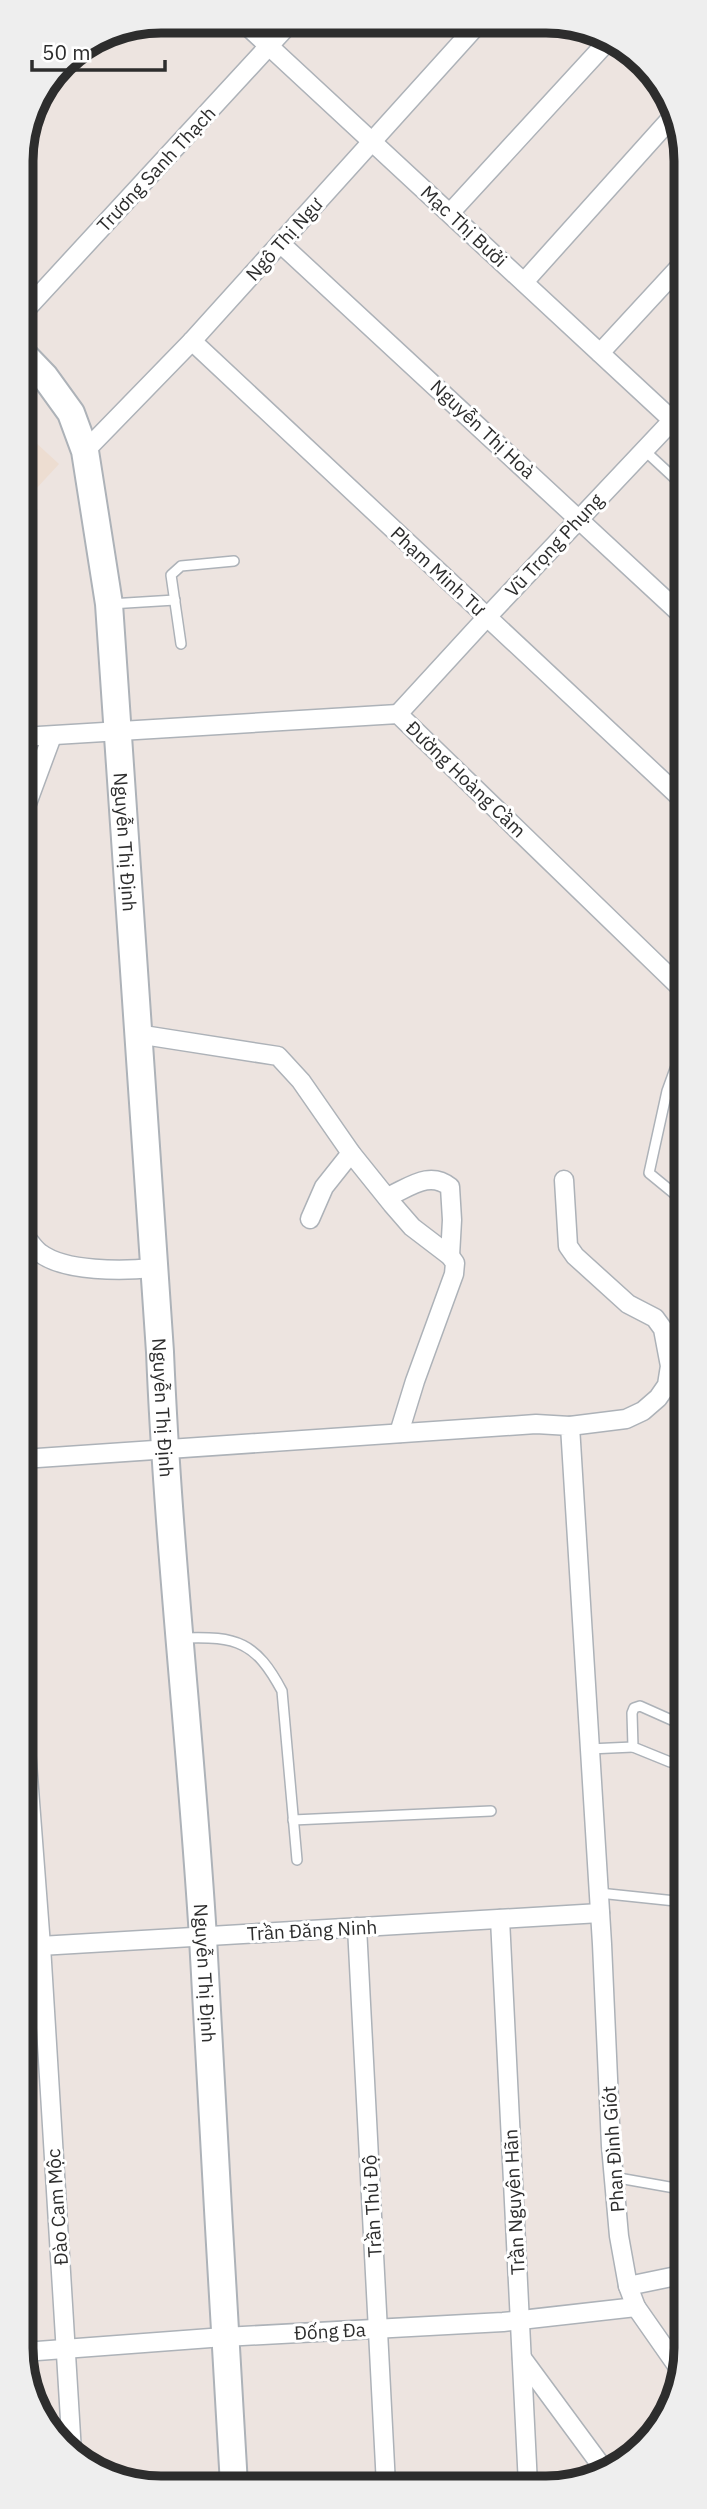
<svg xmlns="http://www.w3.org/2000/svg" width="707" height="2509" viewBox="0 0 707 2509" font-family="'IBM Plex Sans',sans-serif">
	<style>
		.education { fill: #edddd1 }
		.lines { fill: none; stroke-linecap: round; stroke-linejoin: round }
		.lane-casing { stroke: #adb2b8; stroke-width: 12 }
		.street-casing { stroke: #adb2b8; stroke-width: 21 }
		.secondary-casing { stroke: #adb2b8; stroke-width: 30 }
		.lane { stroke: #fff; stroke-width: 9 }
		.street { stroke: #fff; stroke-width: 18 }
		.secondary { stroke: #fff; stroke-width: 26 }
		.labels { text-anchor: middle; stroke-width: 6; stroke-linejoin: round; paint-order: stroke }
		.street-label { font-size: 19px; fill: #2d2d2d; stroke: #fff }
		.rim { fill: none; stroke: #2d2d2d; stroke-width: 9 }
	</style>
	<rect width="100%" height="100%" fill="#ede4e0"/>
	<path class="education" d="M22 430 59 464 22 504Z"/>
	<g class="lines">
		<defs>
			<g id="lane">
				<path d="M644 450 684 487"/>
				<path d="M110 604 175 600"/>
				<path d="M181 644 171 575 181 566 234 561"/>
				<path d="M677 1196 649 1173 667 1091 684 1044"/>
				<path d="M183 1638C237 1636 256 1642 282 1691L297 1860"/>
				<path d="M685 1726 640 1706 634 1708 632 1713 633 1747 670 1762 682 1758 685 1748"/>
				<path d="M589 1749 633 1747"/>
				<path d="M293 1820 491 1811"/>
				<path d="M599 1893 685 1902"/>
				<path d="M613 2177 686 2190"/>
			</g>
			<g id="street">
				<path d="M243 22 684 431"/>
				<path d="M450 213 607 42"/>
				<path d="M280 243 684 617"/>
				<path d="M524 282 673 116"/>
				<path d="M21 315 291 22"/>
				<path d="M192 341 684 801"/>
				<path d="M600 353 684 262"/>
				<path d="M85 451 192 341 479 23"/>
				<path d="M398 714 487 617 684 408"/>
				<path d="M22 737 398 714 684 991"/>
				<path d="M22 817 52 736"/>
				<path d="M137 1034 278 1056 301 1081 351 1153 392 1204 412 1227 450 1256 455 1263 454 1274 415 1381 399 1433"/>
				<path d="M564 1180 568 1246 575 1256 628 1304 655 1318 663 1329 670 1366 667 1385 658 1398 643 1411 626 1419 570 1426"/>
				<path d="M387 1197C409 1188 429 1170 450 1187L452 1220 450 1256"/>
				<path d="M310 1219 324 1187 351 1153"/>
				<path d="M22 1232C28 1239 33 1248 40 1253 65 1272 123 1271 153 1268"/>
				<path d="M23 1459 536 1424 570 1426 602 1944 611 2146 619 2236 628 2286 636 2307 680 2370"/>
				<path d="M23 1710 41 1946 72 2452"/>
				<path d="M500 1919 528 2485"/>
				<path d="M357 1927 386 2485"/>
				<path d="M23 1947 600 1913"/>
				<path d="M628 2286 686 2274"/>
				<path d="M24 2352 224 2337 503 2322 636 2307"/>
				<path d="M522 2358 603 2468"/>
			</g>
			<g id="secondary">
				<path id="s1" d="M21 352 45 377 71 413 85 451 109 604 160 1352C168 1547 191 1742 203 1938 214 2120 222 2303 234 2485"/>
			</g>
		</defs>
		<use href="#lane" class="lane-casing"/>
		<use href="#street" class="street-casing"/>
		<use href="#secondary" class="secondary-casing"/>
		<use href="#lane" class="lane"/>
		<use href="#street" class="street"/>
		<use href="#secondary" class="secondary"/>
	</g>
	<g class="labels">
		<g class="street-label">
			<text transform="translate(156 169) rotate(-47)" y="7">Trương Sanh Thạch</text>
			<text transform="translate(464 226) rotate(43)" y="7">Mạc Thị Bưởi</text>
			<text transform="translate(284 239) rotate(-48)" y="7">Ngô Thị Ngư</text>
			<text transform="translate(483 429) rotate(43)" y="7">Nguyễn Thị Hoà</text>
			<text transform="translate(554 545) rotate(-47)" y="7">Vũ Trọng Phụng</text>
			<text transform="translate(438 571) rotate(43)" y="7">Phạm Minh Tư</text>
			<text transform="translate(466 779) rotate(44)" y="7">Đường Hoàng Cầm</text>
			<text dy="7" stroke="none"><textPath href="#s1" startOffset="513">Nguyễn Thị Định</textPath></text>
			<text dy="7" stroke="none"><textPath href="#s1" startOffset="1080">Nguyễn Thị Định</textPath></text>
			<text transform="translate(312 1930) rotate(-3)" y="7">Trần Đăng Ninh</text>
			<text dy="7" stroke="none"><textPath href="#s1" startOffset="1647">Nguyễn Thị Định</textPath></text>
			<text transform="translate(613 2149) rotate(-94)" y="7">Phan Đình Giót</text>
			<text transform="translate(514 2202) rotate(-93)" y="7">Trần Nguyên Hãn</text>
			<text transform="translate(372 2206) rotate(-93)" y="7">Trần Thủ Độ</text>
			<text transform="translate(57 2207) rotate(-94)" y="7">Đào Cam Mộc</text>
			<text transform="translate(330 2331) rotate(-3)" y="7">Đống Đa</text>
		</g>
	</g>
	<path d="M0 0H707V2509H0ZM161 33H546A128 128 0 0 1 674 161V2348A128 128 0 0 1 546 2476H161A128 128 0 0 1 33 2348V161A128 128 0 0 1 161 33Z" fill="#eee" fill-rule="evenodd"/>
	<path class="rim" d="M161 33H546A128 128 0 0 1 674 161V2348A128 128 0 0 1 546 2476H161A128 128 0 0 1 33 2348V161A128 128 0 0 1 161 33Z"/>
	<path d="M32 60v10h133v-10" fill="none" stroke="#2d2d2d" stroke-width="3.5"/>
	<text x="42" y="60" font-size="21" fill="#2d2d2d" stroke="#ffffff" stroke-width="5" paint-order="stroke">50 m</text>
</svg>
